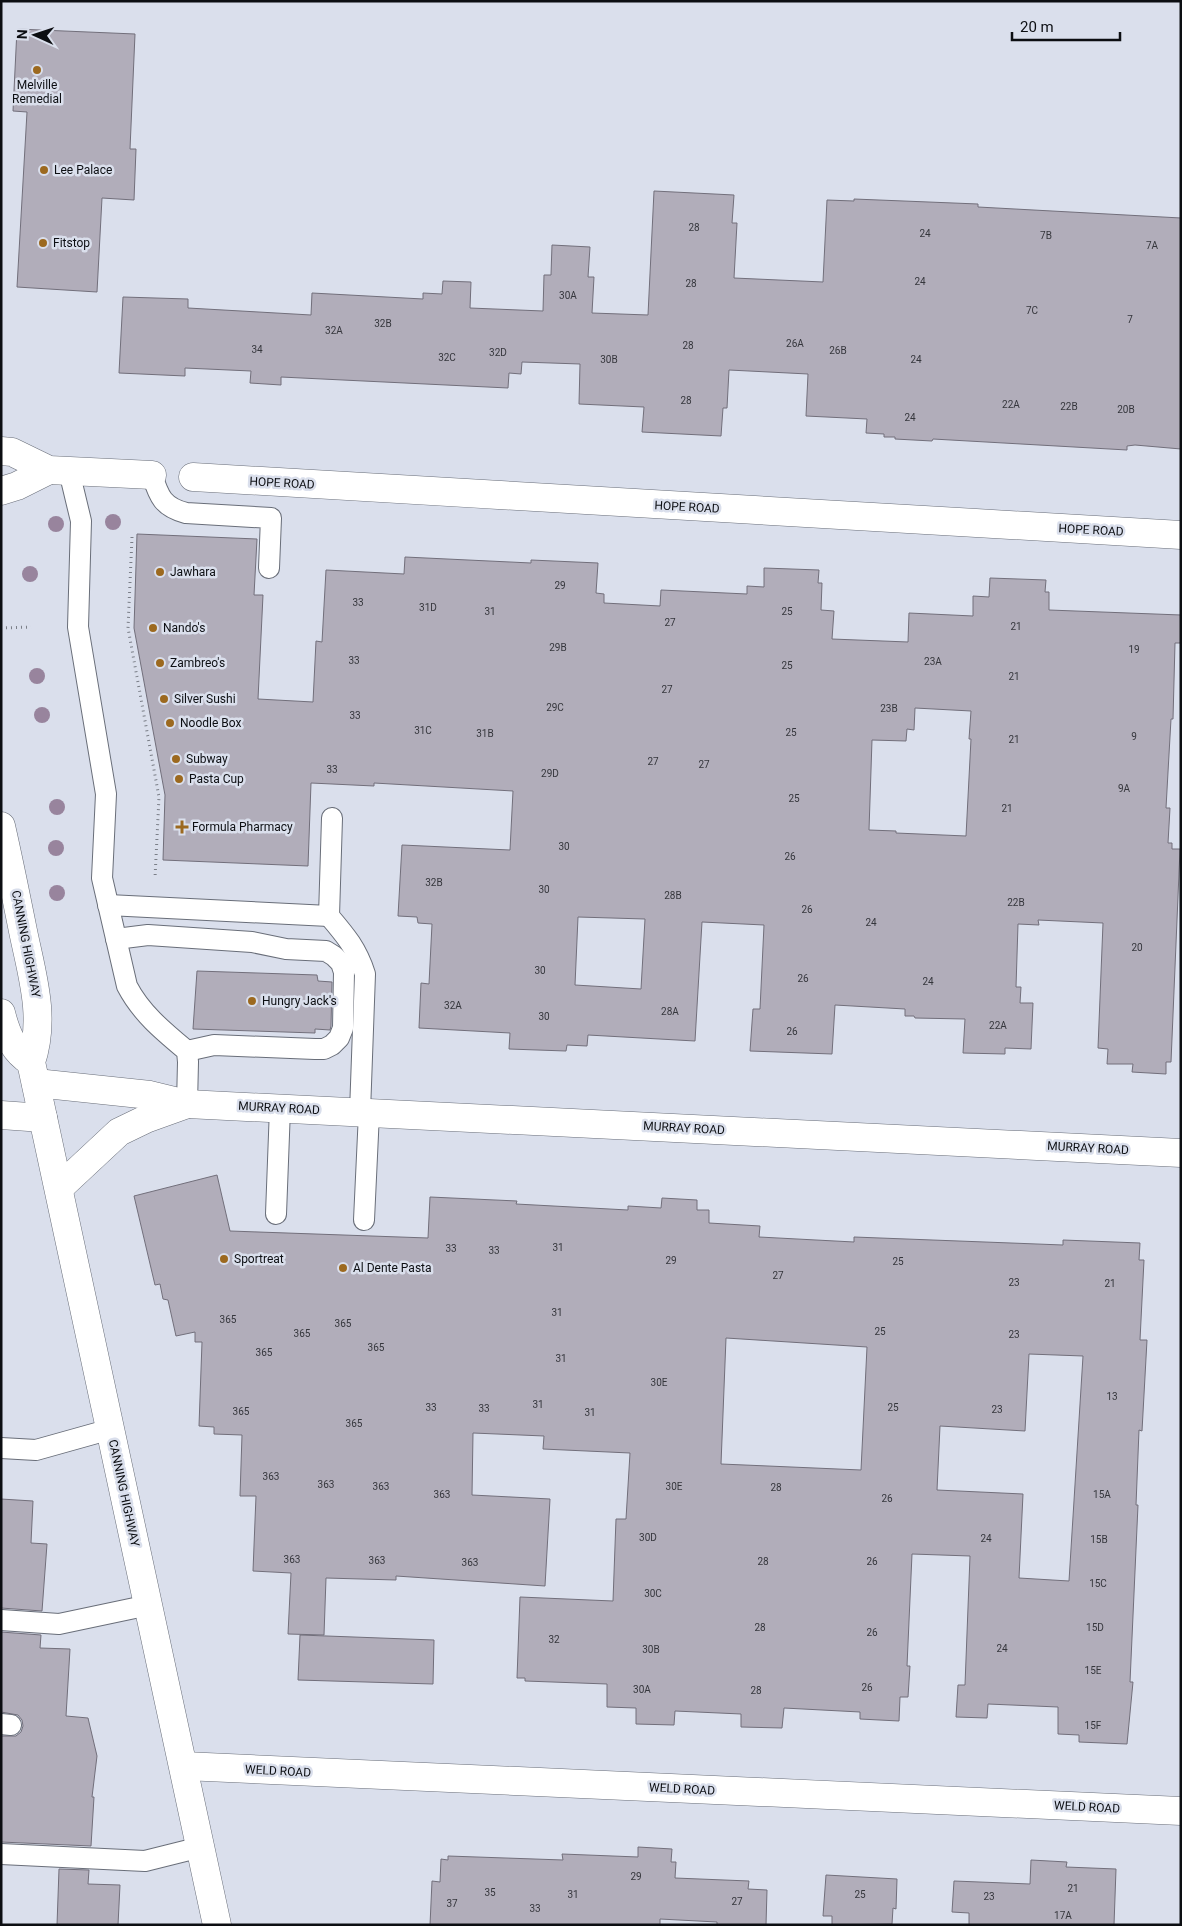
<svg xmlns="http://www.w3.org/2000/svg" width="1182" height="1926" viewBox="0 0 1182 1926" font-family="Roboto,sans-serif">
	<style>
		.building { fill: #b1adba; stroke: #726f7b; fill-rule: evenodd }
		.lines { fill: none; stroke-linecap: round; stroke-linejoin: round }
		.lane-casing { stroke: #696e79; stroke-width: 22 }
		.street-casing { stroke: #696e79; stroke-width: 29 }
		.highway-casing { stroke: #696e79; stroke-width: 29 }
		.path { stroke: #7a7e87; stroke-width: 3; stroke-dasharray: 1 4; stroke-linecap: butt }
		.lane { stroke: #fff; stroke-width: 20 }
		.street { stroke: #fff; stroke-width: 28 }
		.highway { stroke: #fff; stroke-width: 28 }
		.tree { fill: #98849d }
		.poi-dot { fill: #9c691f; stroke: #dadfec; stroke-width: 2 }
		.labels { text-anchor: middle; stroke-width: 5; stroke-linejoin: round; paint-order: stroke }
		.number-label { font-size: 10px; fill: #35363c }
		.poi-label { font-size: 12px; fill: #0c0e12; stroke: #dadfec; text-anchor: start }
		.street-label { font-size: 12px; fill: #0c0e12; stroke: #dadfec }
	</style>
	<rect width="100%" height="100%" fill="#dadfec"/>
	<g class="building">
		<path d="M17 29 135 34 130 149H136L134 200 102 198 97 292 17 287 27 112 13 111Z"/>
		<path d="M654 191 734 195 732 223H737L734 278 823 282 827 200 854 201V199L978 204V207L1181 218V449L1135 445 1127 446V450L933 439 932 441 895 439V437H884V434L866 433 867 419 806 416 808 374 729 370 727 408H723L721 436 642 432 644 407 579 404 580 364 522 362 521 374 509 373 508 388 281 377V385L250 383 251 371 185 368V376L119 373 123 297 188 299V308L311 315 312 293 423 299V293L442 294 443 281 471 282 470 308 543 311 544 275H551L552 245 590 247 588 277H594L592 313 648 315Z"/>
		<path d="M137 534 257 539 254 595H263L258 699 313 702 316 641 322 642 326 570 404 574 405 557 531 563V560L598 563 596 593 604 594V603L660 606 661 590 747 594V586L764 587V568L819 570 818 583H822L821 610 834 611 832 639 908 642 909 613 973 616V596L989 597 990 578 1046 580 1045 592H1049V610L1181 615V643H1175L1173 719H1171L1166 808H1170L1168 843H1172V849H1180L1171 1062H1166V1074L1132 1072 1133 1064H1107L1108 1049 1098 1048 1103 923 1038 920 1039 925 1018 924 1016 987H1021L1020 1003H1033L1031 1049 1005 1048V1054L963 1053 965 1019 915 1018 914 1016H905V1009L835 1005 832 1054 750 1051 753 1009H760L764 925 702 922 695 1041 588 1035 587 1046 567 1045 566 1051 509 1049 510 1033 419 1028 421 983 429 984 432 924 418 923 417 917 398 916 402 845 510 850 513 791 374 783V786L311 783 308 866 163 860 165 795 134 628ZM915 708 971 711 969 739H971L966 836 896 833V831L869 830 872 740 906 741 907 729 914 730ZM578 917 645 919 641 989 575 985Z"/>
		<path d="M197 971 317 975 318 981 332 982 331 1026 330 1030 315 1029V1033L193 1029Z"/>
		<path d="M217 1175 230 1231 428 1238 430 1197 517 1201 516 1204 628 1210V1206L661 1208 662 1198 697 1200V1210H709V1223L760 1226 759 1237 854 1242V1237L1063 1245V1240L1140 1243 1139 1260H1144L1140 1340H1147L1142 1431 1139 1430 1136 1505H1138L1130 1682H1133L1127 1744 1079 1742V1735L1058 1734V1707L988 1704 987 1718 956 1717 958 1685H965L970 1556 912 1554 907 1666H910L908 1697H900L899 1721 860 1719V1712L784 1708 782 1728 741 1727V1714L675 1711 674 1725 636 1724V1708L607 1707V1684L525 1681V1678H517L520 1597 613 1601 616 1519H626L630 1453 543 1449 544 1436 473 1433 472 1495 550 1499 545 1586 396 1576V1580L326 1578 324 1635 288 1634 291 1573 253 1571 256 1496H240L242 1435 214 1434V1427L199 1426 202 1342H195V1332L176 1336 168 1300 163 1299 160 1284 155 1285 134 1196ZM726 1338 867 1347 861 1470 721 1464ZM1029 1354 1083 1356 1069 1581 1019 1578 1023 1494 937 1490 940 1426 1025 1431Z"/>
		<path d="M1 1499 33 1501 31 1543 47 1544 42 1611 1 1608Z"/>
		<path d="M1 1632 41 1635 40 1648 70 1649 66 1716 88 1718 97 1756 92 1797H94L91 1846 1 1842V1736H16L21 1732 23 1726 22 1720 18 1715 1 1712Z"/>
		<path d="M300 1635 434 1640 433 1684 298 1680Z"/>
		<path d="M638 1847 672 1849 671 1862H676L675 1878 749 1881 748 1889 767 1890 766 1925H717V1922L660 1919V1925H430L432 1881 440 1882 441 1859 448 1860V1856L563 1860 562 1854 638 1857Z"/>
		<path d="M1031 1860 1067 1862 1066 1867 1116 1869 1114 1925H969V1913L952 1912 954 1881 1030 1884Z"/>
		<path d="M59 1869 89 1870 88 1884 120 1885 118 1925H57Z"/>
		<path d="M826 1875 897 1879 896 1909 893 1908 892 1924 832 1925V1916H823Z"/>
	</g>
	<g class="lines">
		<defs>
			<g id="lane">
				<path d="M69 471 81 521 78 627 106 794 102 878 127 986C141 1013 163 1031 187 1051L188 1062 187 1104"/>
				<path d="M152 475C159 497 163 507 186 513L271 518 269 568"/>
				<path d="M332 818 329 916C346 936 357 949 365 974L360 1112"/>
				<path d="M108 905 329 916"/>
				<path d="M116 939 148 935 252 942 286 949 326 951 334 956 341 963 344 972 343 1028 339 1038 332 1045 324 1049H315L214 1045 187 1051"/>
				<path d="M276 1214 280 1108"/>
				<path d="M364 1220 369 1113"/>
				<path d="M1 1448 36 1450 111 1429"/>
				<path d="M1 1620 59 1624 149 1605"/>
				<path d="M1 1724 11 1725"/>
				<path d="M1 1854 145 1861 201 1847"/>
			</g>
			<g id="street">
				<path d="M1 451 12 452 49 470 152 475"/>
				<path d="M193 477 1181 535"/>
				<path d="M1 491 17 486 49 470"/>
				<path d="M36 1083 150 1095 187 1104 1181 1153"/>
				<path d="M1 1115 43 1118"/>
				<path d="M59 1188 119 1132 148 1118 187 1104"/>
				<path d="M184 1766 1181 1811"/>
			</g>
			<g id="highway">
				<path d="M1 826C9 861 16 896 23 931 32 975 46 1018 31 1062L217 1925"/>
				<path d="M1 1013C6 1033 13 1051 31 1062"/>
			</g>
		</defs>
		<use href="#lane" class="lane-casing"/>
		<use href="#street" class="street-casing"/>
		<use href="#highway" class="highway-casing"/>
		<g class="path">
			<path d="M132 537 128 628 159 797 155 878"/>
			<path d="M1 628 31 627"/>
		</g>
		<use href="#lane" class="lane"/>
		<use href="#street" class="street"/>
		<use href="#highway" class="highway"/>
	</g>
	<g class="tree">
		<circle cx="113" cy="522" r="8"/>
		<circle cx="56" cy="524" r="8"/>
		<circle cx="30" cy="574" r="8"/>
		<circle cx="37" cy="676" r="8"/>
		<circle cx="42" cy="715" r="8"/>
		<circle cx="57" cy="807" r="8"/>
		<circle cx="56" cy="848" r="8"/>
		<circle cx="57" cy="893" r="8"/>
	</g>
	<g class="poi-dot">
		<circle cx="37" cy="70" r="5"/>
		<circle cx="44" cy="170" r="5"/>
		<circle cx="43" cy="243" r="5"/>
		<circle cx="160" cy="572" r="5"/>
		<circle cx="153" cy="628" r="5"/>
		<circle cx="160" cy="663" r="5"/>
		<circle cx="164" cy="699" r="5"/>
		<circle cx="170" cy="723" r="5"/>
		<circle cx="176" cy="759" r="5"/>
		<circle cx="179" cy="779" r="5"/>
		<path d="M179.5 819.5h5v5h5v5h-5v5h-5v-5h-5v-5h5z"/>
		<circle cx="252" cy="1001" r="5"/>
		<circle cx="224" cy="1259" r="5"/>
		<circle cx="343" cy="1268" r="5"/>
	</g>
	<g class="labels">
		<g class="number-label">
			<text x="694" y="231">28</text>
			<text x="925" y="237">24</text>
			<text x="1046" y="239">7B</text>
			<text x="1152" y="249">7A</text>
			<text x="920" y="285">24</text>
			<text x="691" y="287">28</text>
			<text x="568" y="299">30A</text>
			<text x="1032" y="314">7C</text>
			<text x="1130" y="323">7</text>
			<text x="383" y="327">32B</text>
			<text x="334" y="334">32A</text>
			<text x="795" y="347">26A</text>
			<text x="688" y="349">28</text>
			<text x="257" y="353">34</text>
			<text x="838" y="354">26B</text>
			<text x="498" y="356">32D</text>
			<text x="447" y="361">32C</text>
			<text x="609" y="363">30B</text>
			<text x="916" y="363">24</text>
			<text x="686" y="404">28</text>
			<text x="1011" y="408">22A</text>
			<text x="1069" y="410">22B</text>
			<text x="1126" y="413">20B</text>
			<text x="910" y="421">24</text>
			<text x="560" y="589">29</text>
			<text x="358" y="606">33</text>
			<text x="428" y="611">31D</text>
			<text x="490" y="615">31</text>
			<text x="787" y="615">25</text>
			<text x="670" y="626">27</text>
			<text x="1016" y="630">21</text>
			<text x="558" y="651">29B</text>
			<text x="1134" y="653">19</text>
			<text x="354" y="664">33</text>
			<text x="933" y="665">23A</text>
			<text x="787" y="669">25</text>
			<text x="1014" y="680">21</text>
			<text x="667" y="693">27</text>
			<text x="555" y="711">29C</text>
			<text x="889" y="712">23B</text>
			<text x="355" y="719">33</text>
			<text x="423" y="734">31C</text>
			<text x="791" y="736">25</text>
			<text x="485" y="737">31B</text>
			<text x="1134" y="740">9</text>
			<text x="1014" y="743">21</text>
			<text x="653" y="765">27</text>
			<text x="704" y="768">27</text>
			<text x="332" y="773">33</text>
			<text x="550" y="777">29D</text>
			<text x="1124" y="792">9A</text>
			<text x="794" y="802">25</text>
			<text x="1007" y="812">21</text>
			<text x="564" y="850">30</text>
			<text x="790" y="860">26</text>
			<text x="434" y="886">32B</text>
			<text x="544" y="893">30</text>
			<text x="673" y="899">28B</text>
			<text x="1016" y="906">22B</text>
			<text x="807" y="913">26</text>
			<text x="871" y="926">24</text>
			<text x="1137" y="951">20</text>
			<text x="540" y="974">30</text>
			<text x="803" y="982">26</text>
			<text x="928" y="985">24</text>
			<text x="453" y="1009">32A</text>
			<text x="670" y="1015">28A</text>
			<text x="544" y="1020">30</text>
			<text x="998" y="1029">22A</text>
			<text x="792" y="1035">26</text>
			<text x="558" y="1251">31</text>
			<text x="451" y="1252">33</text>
			<text x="494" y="1254">33</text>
			<text x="671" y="1264">29</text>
			<text x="898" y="1265">25</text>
			<text x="778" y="1279">27</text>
			<text x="1014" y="1286">23</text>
			<text x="1110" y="1287">21</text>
			<text x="557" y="1316">31</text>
			<text x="228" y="1323">365</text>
			<text x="343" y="1327">365</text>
			<text x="880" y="1335">25</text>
			<text x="302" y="1337">365</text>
			<text x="1014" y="1338">23</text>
			<text x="376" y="1351">365</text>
			<text x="264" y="1356">365</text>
			<text x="561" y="1362">31</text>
			<text x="659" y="1386">30E</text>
			<text x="1112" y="1400">13</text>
			<text x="538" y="1408">31</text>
			<text x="431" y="1411">33</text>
			<text x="893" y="1411">25</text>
			<text x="484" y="1412">33</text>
			<text x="997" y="1413">23</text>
			<text x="241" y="1415">365</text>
			<text x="590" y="1416">31</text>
			<text x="354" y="1427">365</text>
			<text x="271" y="1480">363</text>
			<text x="326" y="1488">363</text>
			<text x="381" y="1490">363</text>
			<text x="674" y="1490">30E</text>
			<text x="776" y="1491">28</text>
			<text x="442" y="1498">363</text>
			<text x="1102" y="1498">15A</text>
			<text x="887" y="1502">26</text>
			<text x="648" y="1541">30D</text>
			<text x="986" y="1542">24</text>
			<text x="1099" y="1543">15B</text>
			<text x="292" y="1563">363</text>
			<text x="377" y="1564">363</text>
			<text x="763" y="1565">28</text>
			<text x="872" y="1565">26</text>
			<text x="470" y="1566">363</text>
			<text x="1098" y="1587">15C</text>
			<text x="653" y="1597">30C</text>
			<text x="760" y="1631">28</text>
			<text x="1095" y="1631">15D</text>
			<text x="872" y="1636">26</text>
			<text x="554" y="1643">32</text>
			<text x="1002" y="1652">24</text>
			<text x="651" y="1653">30B</text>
			<text x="1093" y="1674">15E</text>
			<text x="867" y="1691">26</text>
			<text x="642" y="1693">30A</text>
			<text x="756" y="1694">28</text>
			<text x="1093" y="1729">15F</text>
			<text x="636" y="1880">29</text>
			<text x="1073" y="1892">21</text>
			<text x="490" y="1896">35</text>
			<text x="573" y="1898">31</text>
			<text x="860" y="1898">25</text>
			<text x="989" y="1900">23</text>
			<text x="737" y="1905">27</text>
			<text x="452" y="1907">37</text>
			<text x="535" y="1912">33</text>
			<text x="1063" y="1919">17A</text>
		</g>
		<g class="poi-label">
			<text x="37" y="89" text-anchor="middle">Melville<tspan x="37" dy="14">Remedial</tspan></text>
			<text x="54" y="174">Lee Palace</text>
			<text x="53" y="247">Fitstop</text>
			<text x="170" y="576">Jawhara</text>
			<text x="163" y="632">Nando's</text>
			<text x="170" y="667">Zambreo's</text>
			<text x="174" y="703">Silver Sushi</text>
			<text x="180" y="727">Noodle Box</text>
			<text x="186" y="763">Subway</text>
			<text x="189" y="783">Pasta Cup</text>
			<text x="192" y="831">Formula Pharmacy</text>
			<text x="262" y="1005">Hungry Jack's</text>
			<text x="234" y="1263">Sportreat</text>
			<text x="353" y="1272">Al Dente Pasta</text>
		</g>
		<g class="street-label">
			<text transform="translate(282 483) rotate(3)" y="4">HOPE ROAD</text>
			<text transform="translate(687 507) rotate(3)" y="4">HOPE ROAD</text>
			<text transform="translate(1091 530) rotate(3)" y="4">HOPE ROAD</text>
			<text transform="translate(26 944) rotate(79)" y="4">CANNING HIGHWAY</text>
			<text transform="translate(279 1108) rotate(3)" y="4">MURRAY ROAD</text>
			<text transform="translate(684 1128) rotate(3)" y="4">MURRAY ROAD</text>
			<text transform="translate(1088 1148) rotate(3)" y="4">MURRAY ROAD</text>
			<text transform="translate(124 1493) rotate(78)" y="4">CANNING HIGHWAY</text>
			<text transform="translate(278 1771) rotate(3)" y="4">WELD ROAD</text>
			<text transform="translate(682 1789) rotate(3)" y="4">WELD ROAD</text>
			<text transform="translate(1087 1807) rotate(3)" y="4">WELD ROAD</text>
		</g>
	</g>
	<rect width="1182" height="1926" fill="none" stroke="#0c0e12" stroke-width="5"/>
	<g transform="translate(35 35) rotate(273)" stroke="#dadfec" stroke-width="4" paint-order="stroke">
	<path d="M0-4L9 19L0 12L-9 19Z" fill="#0c0e12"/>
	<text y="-8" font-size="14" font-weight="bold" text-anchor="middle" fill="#0c0e12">N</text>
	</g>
	<path d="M1012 32v8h108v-8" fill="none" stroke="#0c0e12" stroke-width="2.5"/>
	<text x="1020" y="32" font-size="15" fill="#0c0e12" stroke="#dadfec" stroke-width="4" paint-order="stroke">20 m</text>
</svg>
